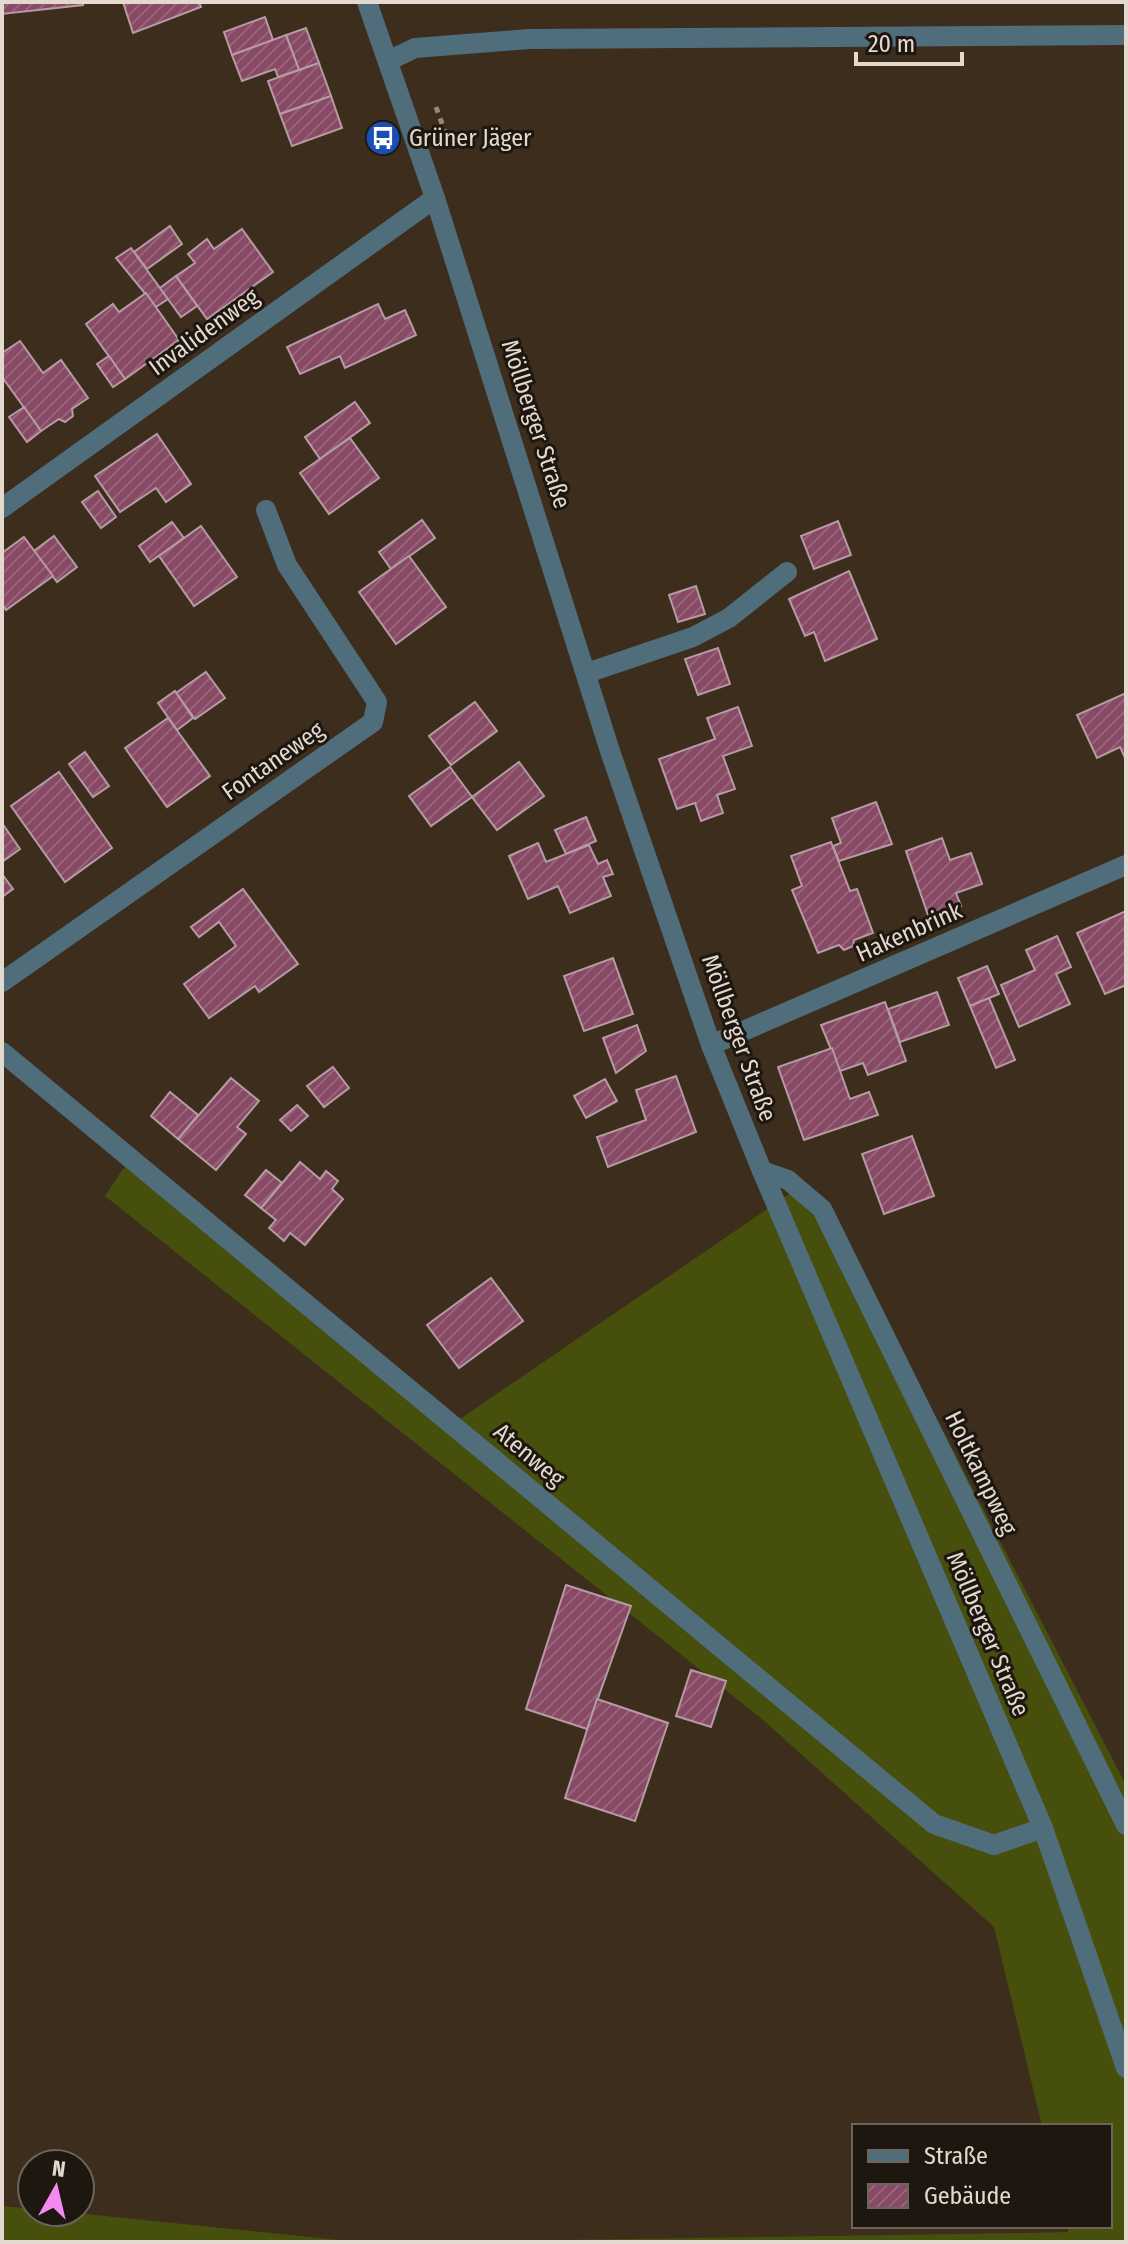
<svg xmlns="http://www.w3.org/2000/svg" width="1128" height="2244" viewBox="0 0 1128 2244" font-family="'Fira Sans Condensed',sans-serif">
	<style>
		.grass { fill: #474f0d }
		.building { fill: url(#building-hatch); stroke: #b69ba5; stroke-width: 2 }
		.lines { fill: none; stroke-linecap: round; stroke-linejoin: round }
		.path { stroke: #95887c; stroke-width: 5; stroke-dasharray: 6 6; stroke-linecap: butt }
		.minor { stroke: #506d7b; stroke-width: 20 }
		.labels { text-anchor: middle; stroke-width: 6; stroke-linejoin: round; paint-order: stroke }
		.poi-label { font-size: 24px; fill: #e3d9cf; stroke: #1e1710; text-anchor: start }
		.street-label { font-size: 24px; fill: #e3d9cf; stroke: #1e1710 }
	</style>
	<defs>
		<pattern id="building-hatch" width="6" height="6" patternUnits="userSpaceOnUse" patternTransform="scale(2)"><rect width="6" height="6" fill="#874964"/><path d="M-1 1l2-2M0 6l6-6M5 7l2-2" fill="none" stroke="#986379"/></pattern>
	</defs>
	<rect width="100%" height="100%" fill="#3c2d1d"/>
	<g class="grass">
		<path d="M133 1154 457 1421 792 1192 836 1240 922 1390 1126 1785V2242H424L1026 2233 1068 2232 1067 2226H1110V2126H1042L994 1927 762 1719 105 1196Z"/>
		<path d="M2 2206 32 2209V2212H66L359 2242H2Z"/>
	</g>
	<g class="building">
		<path d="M2 2H83V5L2 14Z"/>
		<path d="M123 2H199L201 7 133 33Z"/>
		<path d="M265 17 273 40 232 55 224 32Z"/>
		<path d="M306 28 319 63 299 70 286 35Z"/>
		<path d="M286 35 299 70 278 77 275 69 242 81 232 55Z"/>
		<path d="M319 63 331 96 280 114 268 81Z"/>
		<path d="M331 96 342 128 292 146 280 114Z"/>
		<path d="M170 226 182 244 147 269 134 252Z"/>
		<path d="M242 229 273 272 207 319 176 276 195 263 188 254 207 239 214 249Z"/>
		<path d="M131 248 168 299 156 307 116 258Z"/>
		<path d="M176 276 197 306 181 317 160 288Z"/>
		<path d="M146 293 179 340 125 379 86 324 113 304 119 312Z"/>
		<path d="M378 304 385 319 405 310 416 335 345 368 340 356 300 374 287 347Z"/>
		<path d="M20 341 43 373 61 360 88 398 72 409 73 416 65 422 59 419 41 431 2 377V353Z"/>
		<path d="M109 356 125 379 113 387 97 364Z"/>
		<path d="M355 402 370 423 320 459 305 437Z"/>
		<path d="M24 407 41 431 27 442 9 417Z"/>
		<path d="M157 434 191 484 166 502 156 488 120 512 95 476Z"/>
		<path d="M350 438 379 478 329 514 300 473Z"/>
		<path d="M98 491 116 517 101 528 82 502Z"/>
		<path d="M422 520 435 538 391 569 379 552Z"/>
		<path d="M838 521 851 555 814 569 801 536Z"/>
		<path d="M172 522 184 538 150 562 139 546Z"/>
		<path d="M201 526 237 577 194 606 159 556Z"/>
		<path d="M54 536 77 567 57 582 34 551Z"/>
		<path d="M24 537 53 576 6 610 2 604V553Z"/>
		<path d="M409 556 446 607 396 644 359 592Z"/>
		<path d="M849 571 877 639 825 661 814 632 805 636 789 599Z"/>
		<path d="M696 586 705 614 678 622 669 595Z"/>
		<path d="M718 648 730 684 698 695 685 659Z"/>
		<path d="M206 672 225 698 195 719 176 693Z"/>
		<path d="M175 691 193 718 177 730 158 703Z"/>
		<path d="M1126 693V760L1120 747 1097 758 1077 715Z"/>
		<path d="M475 702 497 731 451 765 429 736Z"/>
		<path d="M738 707 752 746 723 756 735 789 717 795 723 813 701 821 695 803 677 809 659 759 715 739 707 718Z"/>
		<path d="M168 718 210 776 167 807 125 748Z"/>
		<path d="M85 752 109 786 93 797 69 764Z"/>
		<path d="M519 762 544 796 497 830 472 797Z"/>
		<path d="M450 767 472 797 431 826 409 796Z"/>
		<path d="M59 772 112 848 65 882 11 806Z"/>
		<path d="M876 802 892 844 839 861 833 846 841 843 832 818Z"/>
		<path d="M586 817 596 841 566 854 555 830Z"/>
		<path d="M2 823 20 849 2 862Z"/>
		<path d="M942 838 950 860 971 853 982 884 956 893 961 906 929 918 906 851Z"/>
		<path d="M831 842 850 891 857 889 873 933 854 940 853 946 844 950 839 945 818 953 792 890 802 886 791 856Z"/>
		<path d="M538 843 546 862 589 845 598 864 607 860 613 874 603 877 611 896 570 913 558 886 528 899 509 856Z"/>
		<path d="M2 874 13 889 2 897Z"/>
		<path d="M243 889 298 964 259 992 255 986 209 1018 184 984 236 946 219 922 199 937 191 927Z"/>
		<path d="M1126 911V985L1105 994 1077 933Z"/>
		<path d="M1057 936 1071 967 1056 974 1070 1004 1019 1027 1001 985 1035 970 1026 950Z"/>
		<path d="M613 958 633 1014 584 1031 564 976Z"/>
		<path d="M987 966 999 994 970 1006 958 978Z"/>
		<path d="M937 992 949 1025 900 1042 888 1009Z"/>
		<path d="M989 998 1015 1060 996 1068 970 1006Z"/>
		<path d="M885 1002 906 1061 868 1075 863 1063 840 1071 821 1025Z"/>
		<path d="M637 1025 646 1051 616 1073 603 1038Z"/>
		<path d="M832 1048 850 1099 869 1092 878 1115 804 1140 778 1067Z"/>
		<path d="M333 1067 349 1088 324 1107 307 1086Z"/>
		<path d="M676 1076 696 1132 608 1167 597 1137 646 1120 636 1090Z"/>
		<path d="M231 1078 259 1101 237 1127 246 1134 216 1170 178 1139Z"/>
		<path d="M605 1079 617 1101 586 1118 574 1096Z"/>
		<path d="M170 1092 198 1115 178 1139 151 1116Z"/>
		<path d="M297 1105 308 1116 291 1131 280 1120Z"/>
		<path d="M912 1136 934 1196 884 1214 862 1154Z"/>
		<path d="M300 1162 320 1179 326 1171 338 1181 332 1189 343 1199 305 1245 290 1233 284 1241 269 1228 276 1220 261 1208Z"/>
		<path d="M266 1170 282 1183 261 1208 245 1195Z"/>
		<path d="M491 1278 523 1321 459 1368 427 1325Z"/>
		<path d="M566 1585 631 1606 587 1729 526 1709Z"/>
		<path d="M691 1670 726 1681 711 1727 676 1716Z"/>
		<path d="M597 1699 668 1723 635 1821 565 1798Z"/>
	</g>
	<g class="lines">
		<path class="path" d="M436 107 449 143"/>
		<g class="minor">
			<path d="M367 2 435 198 610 751 711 1045 762 1171 1043 1828 1126 2068"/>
			<path d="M388 61 415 48 529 39 1126 35"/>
			<path d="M2 508 435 198"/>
			<path d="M587 673 693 637 729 618 787 572"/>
			<path d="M2 982 373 722 377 702 287 565 266 510"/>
			<path d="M711 1045 1126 865"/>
			<path d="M2 1052 934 1824 994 1845 1043 1828"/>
			<path d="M762 1171 788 1180 822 1209 1126 1825"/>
		</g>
	</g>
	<defs>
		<symbol id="bus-disc" viewBox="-11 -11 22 22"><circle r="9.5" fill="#1a4fb4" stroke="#1e1710"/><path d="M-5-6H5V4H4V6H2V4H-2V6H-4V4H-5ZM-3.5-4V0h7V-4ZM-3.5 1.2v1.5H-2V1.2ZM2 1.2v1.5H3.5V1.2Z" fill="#fff"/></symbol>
	</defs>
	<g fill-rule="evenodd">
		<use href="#bus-disc" x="363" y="118" width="40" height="40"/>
	</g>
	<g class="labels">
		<g class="poi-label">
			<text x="409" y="146">Grüner Jäger</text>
		</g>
		<g class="street-label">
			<text transform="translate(204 332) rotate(-36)" y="8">Invalidenweg</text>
			<text transform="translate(536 424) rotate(72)" y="8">Möllberger Straße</text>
			<text transform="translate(273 761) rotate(-35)" y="8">Fontaneweg</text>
			<text transform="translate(909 932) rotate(-24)" y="8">Hakenbrink</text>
			<text transform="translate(739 1038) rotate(70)" y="8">Möllberger Straße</text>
			<text transform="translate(529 1455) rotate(40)" y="8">Atenweg</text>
			<text transform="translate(981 1473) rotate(64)" y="8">Holtkampweg</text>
			<text transform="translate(988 1634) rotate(67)" y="8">Möllberger Straße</text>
		</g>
	</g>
	<rect width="1128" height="2244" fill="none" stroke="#e3d9cf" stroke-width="8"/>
	<rect x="852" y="2124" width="260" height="104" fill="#1e1710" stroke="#6d655c" stroke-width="2"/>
	<rect x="868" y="2150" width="40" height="12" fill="#506d7b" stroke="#6d655c" stroke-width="2"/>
	<text x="924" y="2164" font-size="24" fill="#e3d9cf">Straße</text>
	<rect x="868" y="2184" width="40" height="24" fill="url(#building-hatch)" stroke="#6d655c" stroke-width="2"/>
	<text x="924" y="2204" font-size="24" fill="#e3d9cf">Gebäude</text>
	<g transform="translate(56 2188) rotate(8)"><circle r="38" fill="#1e1710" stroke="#6d655c" stroke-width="2"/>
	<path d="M0-6L14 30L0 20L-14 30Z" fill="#f589ef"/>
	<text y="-12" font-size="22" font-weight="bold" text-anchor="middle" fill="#e3d9cf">N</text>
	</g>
	<path d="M856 52v12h106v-12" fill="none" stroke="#e3d9cf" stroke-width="4"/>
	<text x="868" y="52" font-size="24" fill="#e3d9cf" stroke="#1e1710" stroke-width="6" paint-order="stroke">20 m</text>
</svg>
